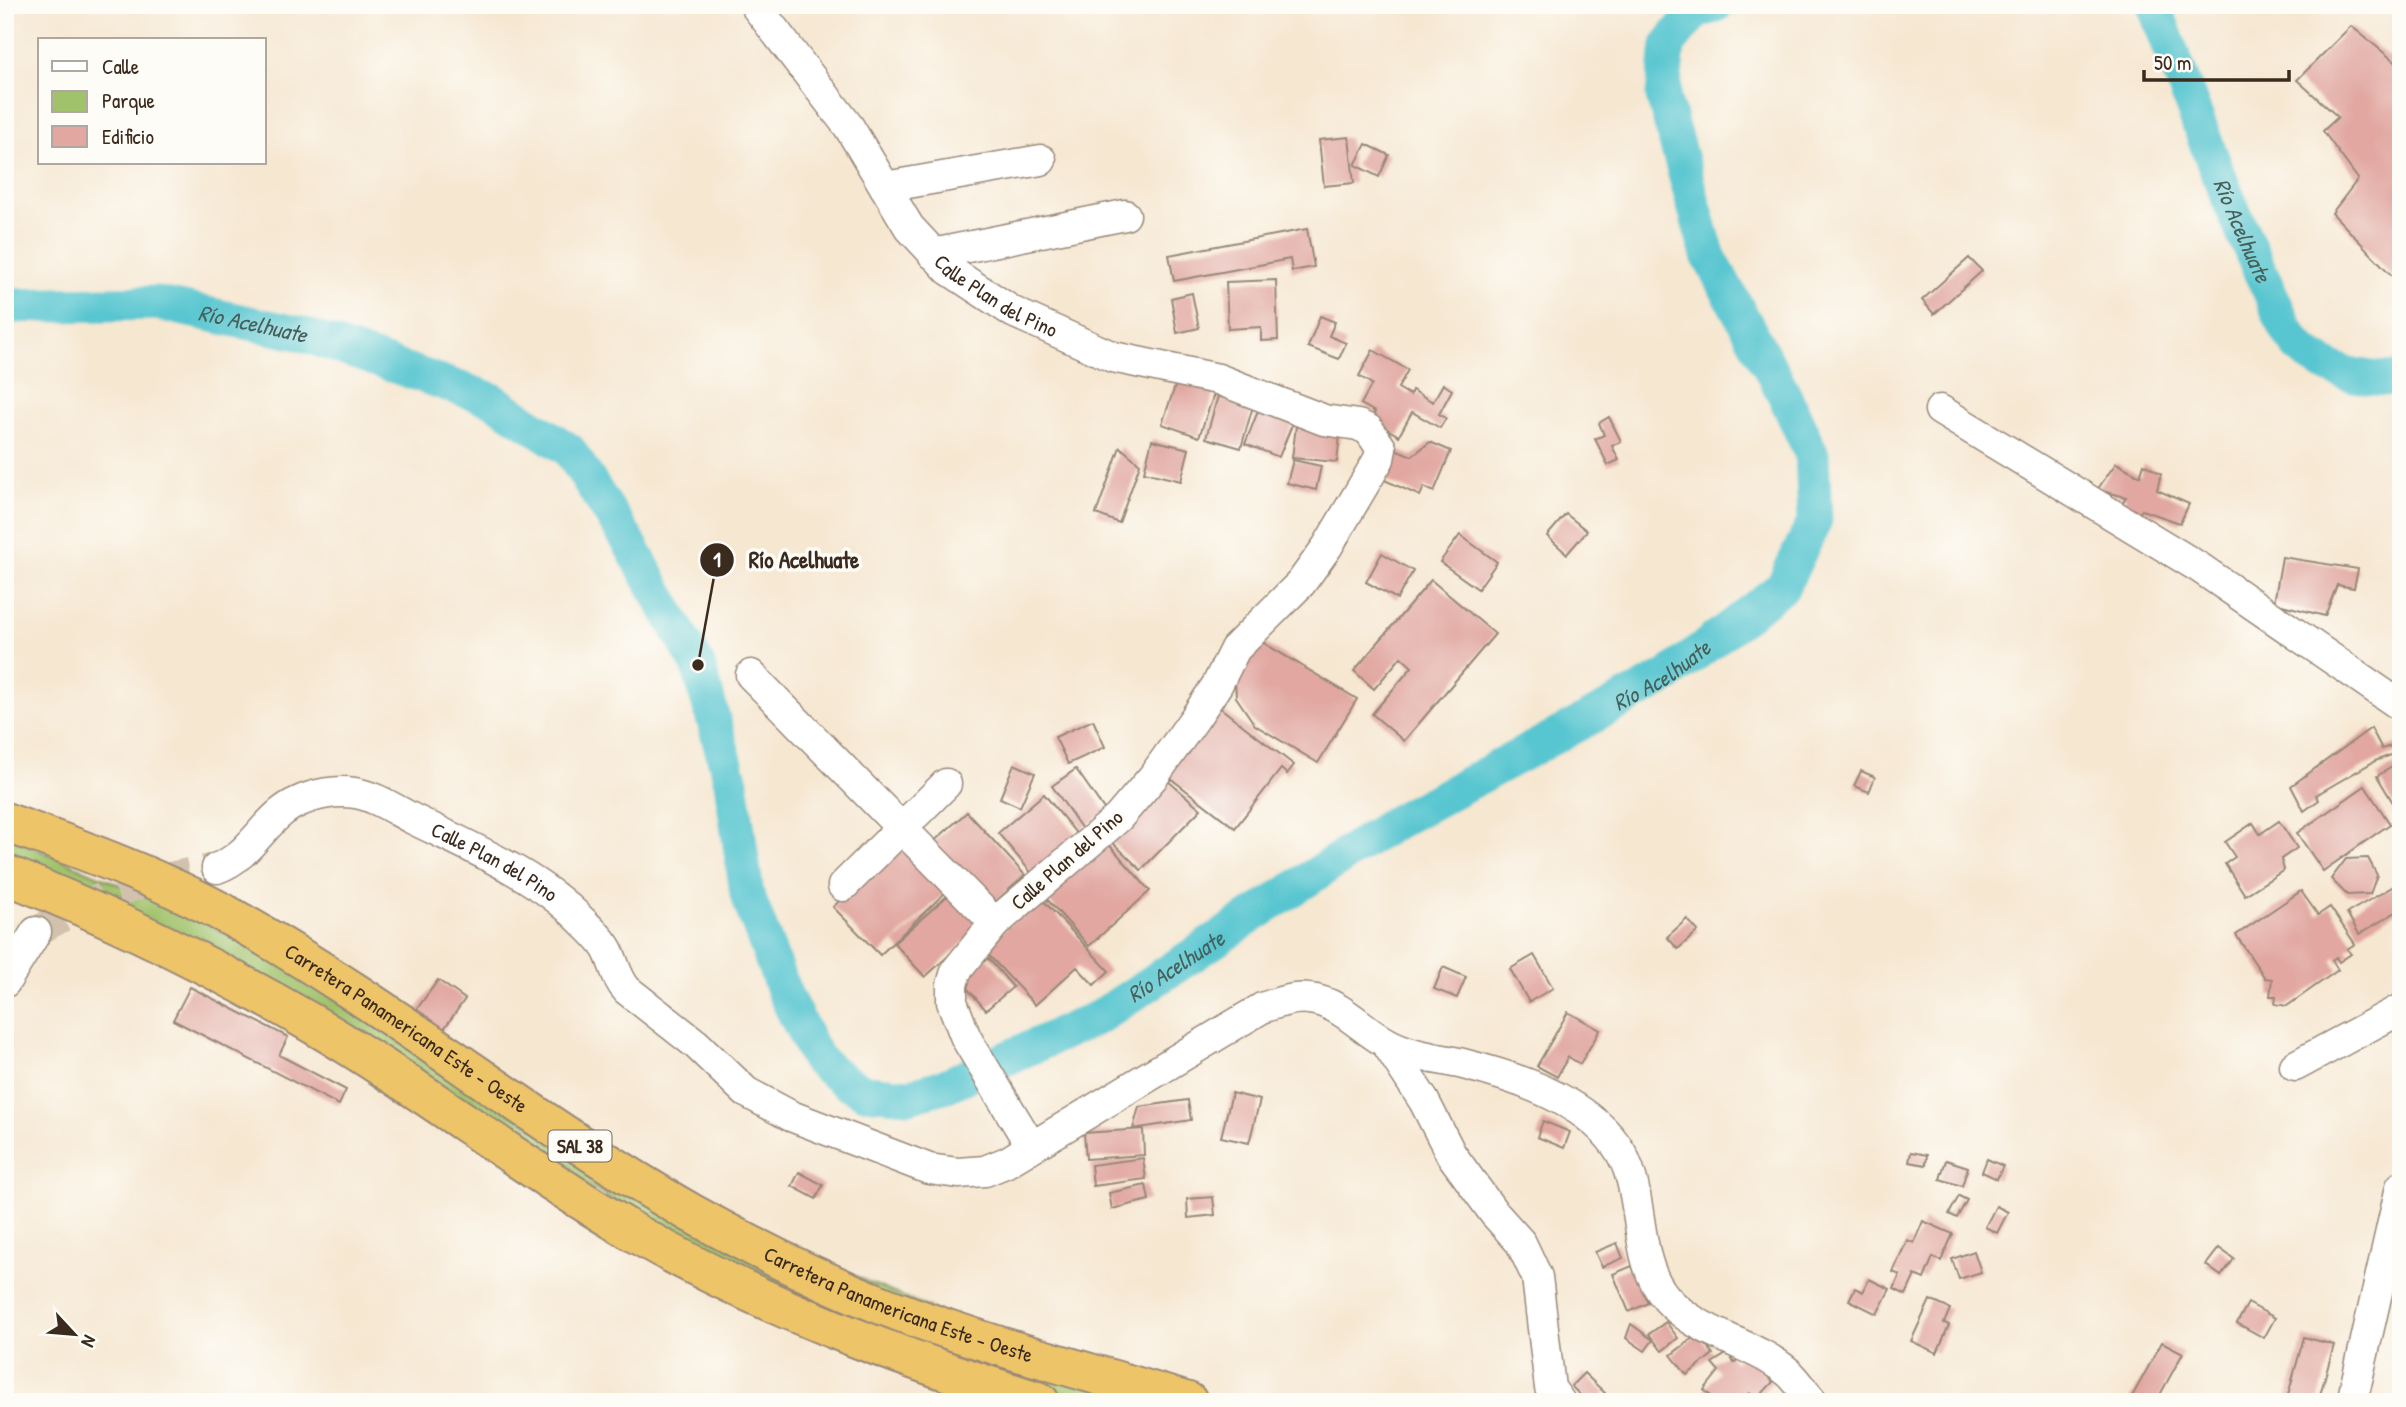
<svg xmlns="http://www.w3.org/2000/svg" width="2406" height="1407" viewBox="0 0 2406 1407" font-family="'Patrick Hand',sans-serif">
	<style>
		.green { fill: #a0c26b; stroke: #6e7644; stroke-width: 2 }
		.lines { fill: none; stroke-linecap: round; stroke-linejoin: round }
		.river { stroke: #59c6d0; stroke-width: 35 }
		.building { fill: #e1a7a0 }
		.minor-tunnel { stroke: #d1c1ad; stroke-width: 30; stroke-dasharray: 30 15; stroke-linecap: butt }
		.minor-casing { stroke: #988878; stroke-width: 33 }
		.highway-casing { stroke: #988878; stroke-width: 42 }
		.minor { stroke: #fff; stroke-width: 30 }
		.highway { stroke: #eec469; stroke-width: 38 }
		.labels { text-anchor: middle; stroke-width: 7; stroke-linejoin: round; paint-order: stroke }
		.shield { fill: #fdfcf7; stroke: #75695f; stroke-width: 2 }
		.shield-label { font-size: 19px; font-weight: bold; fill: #3b2a1e }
		.street-label { font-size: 21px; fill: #3b2a1e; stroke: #fdfcf7 }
		.water-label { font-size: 23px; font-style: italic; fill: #46615c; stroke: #fdfcf7 }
		.leader { fill: none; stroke: #3b2a1e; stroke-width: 2.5 }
		.callout-dot { fill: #3b2a1e; stroke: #fdfcf7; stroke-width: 2.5 }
		.mark-label { font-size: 21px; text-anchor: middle; font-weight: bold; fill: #fff }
		.callout-label { font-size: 23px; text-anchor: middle; font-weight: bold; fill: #3b2a1e; stroke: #fdfcf7; stroke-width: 7; stroke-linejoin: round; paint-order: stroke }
	</style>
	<rect width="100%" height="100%" fill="#fdfcf7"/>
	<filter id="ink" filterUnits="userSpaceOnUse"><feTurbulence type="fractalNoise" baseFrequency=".0143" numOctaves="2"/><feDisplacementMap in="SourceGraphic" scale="14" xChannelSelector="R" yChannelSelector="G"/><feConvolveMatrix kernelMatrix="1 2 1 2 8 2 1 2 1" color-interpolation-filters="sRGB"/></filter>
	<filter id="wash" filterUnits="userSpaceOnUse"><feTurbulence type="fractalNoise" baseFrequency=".00686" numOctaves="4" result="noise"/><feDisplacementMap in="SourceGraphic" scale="28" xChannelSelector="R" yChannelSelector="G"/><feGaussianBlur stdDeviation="1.57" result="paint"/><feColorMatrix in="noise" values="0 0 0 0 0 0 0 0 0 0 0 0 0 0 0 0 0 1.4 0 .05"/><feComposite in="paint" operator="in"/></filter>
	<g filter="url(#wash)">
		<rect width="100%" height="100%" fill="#f6e7d1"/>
		<path class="green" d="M5 835 189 915 271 957 583 1160 1148 1402H1078L926 1356 818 1314 5 864Z"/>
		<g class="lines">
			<g class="river">
				<path id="s1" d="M2154 5C2190 100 2224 197 2268 288 2278 309 2287 338 2305 352 2332 374 2367 380 2401 379"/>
				<path id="s2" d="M5 306 156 303 302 334 493 400 569 450 627 539 698 665 731 782 747 894 784 992 817 1059 844 1081 865 1092 909 1096 947 1085 1099 1017 1392 824 1666 677 1783 586 1815 520 1812 455 1783 392 1708 255 1663 96 1668 45 1694 13 1716 5"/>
			</g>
		</g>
		<g id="blocks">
			<g class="building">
				<path d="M2351 26 2398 64 2401 60V276L2396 280 2332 213 2358 179 2323 131 2338 117 2297 80Z"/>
				<path d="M1349 137 1354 183 1324 186 1319 140Z"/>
				<path d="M1366 144 1389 155 1379 177 1355 165Z"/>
				<path d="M1307 229 1314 267 1292 271 1290 259 1174 281 1169 255Z"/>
				<path d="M1969 258 1982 271 1934 314 1922 300Z"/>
				<path d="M1276 280 1278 340 1261 341V327L1228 329 1226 282Z"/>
				<path d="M1192 293 1199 328 1177 333 1171 298Z"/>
				<path d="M1320 316 1335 322 1329 336 1346 343 1339 359 1308 347Z"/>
				<path d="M1373 350 1408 370 1398 388 1410 395 1412 390 1433 402 1443 384 1452 390 1439 414 1446 418 1440 428 1412 412 1399 436 1371 419 1375 412 1361 404 1372 384 1359 376Z"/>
				<path d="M1178 378 1215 391 1199 437 1162 424Z"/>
				<path d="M1218 396 1253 406 1241 448 1206 438Z"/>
				<path d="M1260 406 1294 420 1279 457 1245 444Z"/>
				<path d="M1609 417 1621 441 1612 446 1619 460 1608 465 1595 439 1604 435 1599 423Z"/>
				<path d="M1297 418 1340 435 1337 462 1292 458Z"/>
				<path d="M1152 440 1189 449 1181 481 1144 472Z"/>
				<path d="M1430 442 1451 451 1434 492 1424 487 1420 496 1380 478 1393 448 1412 456Z"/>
				<path d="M1120 447 1140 464 1119 523 1096 514Z"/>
				<path d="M1293 460 1321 466 1316 490 1287 483Z"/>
				<path d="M2116 463 2140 476 2144 464 2161 474 2157 490 2189 504 2180 523 2142 510 2134 519 2119 508 2126 497 2097 490Z"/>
				<path d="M1566 514 1587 531 1567 554 1547 536Z"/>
				<path d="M1460 535 1497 562 1478 589 1440 562Z"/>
				<path d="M1382 553 1413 571 1397 599 1366 582Z"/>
				<path d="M2282 557 2358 569 2354 588 2337 585 2325 616 2274 603Z"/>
				<path d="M1431 580 1495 634 1404 741 1372 714 1412 667 1401 657 1374 689 1354 671Z"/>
				<path d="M1252 636 1357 699 1318 763 1255 725 1236 697 1234 666Z"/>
				<path d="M1214 703 1294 765 1287 774 1281 769 1235 828 1161 771Z"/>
				<path d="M1093 720 1105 747 1068 764 1055 737Z"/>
				<path d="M2371 728 2382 749 2399 743V752L2375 761 2316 795 2319 800 2304 811 2291 786Z"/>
				<path d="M1014 764 1035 773 1020 807 1000 798Z"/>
				<path d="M2397 764 2401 770V816L2377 776Z"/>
				<path d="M1076 769 1106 812 1082 829 1052 786Z"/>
				<path d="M1861 771 1875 777 1869 792 1854 786Z"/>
				<path d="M1167 780 1201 809 1141 870 1108 838Z"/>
				<path d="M2365 786 2390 824 2323 871 2297 833Z"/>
				<path d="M1044 794 1080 838 1034 876 998 833Z"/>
				<path d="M967 812 1025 875 990 907 932 843Z"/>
				<path d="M2279 821 2297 848 2281 859 2284 870 2245 895 2225 864 2235 857 2225 842 2253 823 2260 834Z"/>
				<path d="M904 839 951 887 880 955 833 907Z"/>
				<path d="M1106 841 1150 891 1089 946 1044 896Z"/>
				<path d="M2368 858 2377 875 2370 894 2347 895 2331 879 2346 859Z"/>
				<path d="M2401 882V909L2359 934 2347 913Z"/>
				<path d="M954 890 984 924 925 977 894 943Z"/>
				<path d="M2301 891 2318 915 2330 907 2355 944 2347 949 2351 954 2339 962 2336 957 2332 960 2338 970 2287 1006 2275 1004 2276 996H2270L2272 979 2265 978 2236 935Z"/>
				<path d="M1039 896 1109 971 1094 985 1077 967 1035 1005 983 949Z"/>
				<path d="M1687 919 1698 931 1678 949 1667 937Z"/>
				<path d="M1534 955 1553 988 1529 1002 1510 969Z"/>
				<path d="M988 958 1013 987 986 1010 961 981Z"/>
				<path d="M1443 967 1466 977 1457 998 1434 989Z"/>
				<path d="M438 980 465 999 441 1033 414 1013Z"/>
				<path d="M190 987 288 1037 279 1055 346 1090 339 1105 173 1020Z"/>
				<path d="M1568 1012 1600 1030 1580 1064 1568 1057 1557 1077 1537 1066Z"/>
				<path d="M1232 1093 1260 1100 1249 1143 1221 1137Z"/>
				<path d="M1188 1100 1191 1120 1133 1129 1139 1107Z"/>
				<path d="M1543 1121 1570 1132 1564 1148 1537 1137Z"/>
				<path d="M1143 1129 1144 1155 1086 1159 1084 1133Z"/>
				<path d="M1911 1152 1927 1155 1926 1165 1909 1162Z"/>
				<path d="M1143 1158 1146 1179 1093 1186 1091 1165Z"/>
				<path d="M1987 1159 2003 1166 1997 1179 1982 1172Z"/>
				<path d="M1946 1160 1968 1167 1962 1186 1940 1179Z"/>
				<path d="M799 1172 823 1185 816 1199 792 1186Z"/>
				<path d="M1146 1185 1149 1200 1112 1209 1109 1193Z"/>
				<path d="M1959 1196 1967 1200 1957 1218 1949 1214Z"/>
				<path d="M1213 1197 1215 1215 1188 1218 1187 1199Z"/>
				<path d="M1996 1206 2008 1212 1997 1233 1985 1227Z"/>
				<path d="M1923 1221 1953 1234 1941 1261 1933 1257 1924 1279 1915 1275 1906 1295 1894 1289 1900 1275 1893 1272 1907 1240 1914 1243Z"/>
				<path d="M1617 1243 1623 1258 1602 1267 1595 1252Z"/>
				<path d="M2219 1248 2234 1259 2221 1276 2206 1265Z"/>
				<path d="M1974 1251 1981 1272 1959 1279 1952 1259Z"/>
				<path d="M1632 1266 1648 1303 1629 1312 1613 1274Z"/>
				<path d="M1869 1279 1890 1289 1877 1314 1849 1300 1855 1288 1863 1292Z"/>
				<path d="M1930 1300 1950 1309 1944 1323 1949 1325 1937 1353 1911 1341Z"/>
				<path d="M2248 1303 2275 1318 2264 1338 2237 1323Z"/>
				<path d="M1666 1322 1678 1338 1662 1351 1649 1334Z"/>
				<path d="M1631 1324 1653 1340 1645 1351 1626 1338Z"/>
				<path d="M1698 1334 1713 1354 1687 1375 1671 1355Z"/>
				<path d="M2304 1337 2334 1345 2318 1402H2286Z"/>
				<path d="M2162 1342 2183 1353 2156 1402H2129Z"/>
				<path d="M1745 1352 1773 1382 1758 1398 1749 1393 1741 1402H1710L1712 1397 1704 1390 1719 1371 1712 1363 1728 1353 1734 1363Z"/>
				<path d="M1584 1373 1605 1393 1597 1402H1587L1571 1386Z"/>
			</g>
		</g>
	</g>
	<g filter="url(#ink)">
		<use href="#blocks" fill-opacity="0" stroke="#988878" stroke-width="2"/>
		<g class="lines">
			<path class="minor-tunnel" d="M36 932C102 893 142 880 217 868"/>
			<defs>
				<g id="minor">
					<path id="s3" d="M755 5 849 127 909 227 949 270 1013 312 1113 357 1218 379 1324 420 1358 425 1369 430 1381 448 1379 459 1327 547 1301 583 1235 649 1217 685 1195 718 1153 777 1118 818 995 923 956 971 952 985V1002L966 1038 1031 1146"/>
					<path d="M885 187 1041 160"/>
					<path d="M933 254 1125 215"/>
					<path d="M1940 410 2200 568 2401 706"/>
					<path d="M751 675 995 923"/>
					<path id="s4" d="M217 868C252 856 265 816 298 802 315 794 337 790 355 793 375 796 395 810 413 819 470 847 537 875 581 920 590 929 604 941 609 953 615 966 617 979 627 990L696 1044 746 1092 791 1116 929 1169 958 1173 985 1171 1007 1162 1262 1008C1277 1003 1293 997 1309 999 1340 1002 1361 1029 1387 1043 1410 1056 1438 1058 1463 1064 1515 1077 1583 1099 1616 1145 1648 1189 1630 1258 1667 1299 1699 1335 1753 1342 1789 1373 1798 1381 1805 1393 1813 1402"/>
					<path d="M843 886 946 784"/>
					<path d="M5 982 36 932"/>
					<path d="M1387 1044 1424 1101 1451 1154 1494 1213 1521 1243 1537 1277 1550 1388 1560 1402"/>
					<path d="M2295 1066 2401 1009"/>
					<path d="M2352 1402 2401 1187"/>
				</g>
				<g id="highway">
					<path id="s5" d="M5 822C84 850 165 880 238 921 395 1009 534 1124 691 1213 761 1252 833 1288 908 1315 999 1349 1094 1373 1188 1402"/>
					<path d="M5 874C110 916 213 966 311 1023 422 1088 524 1168 635 1233 763 1307 900 1358 1040 1402"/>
				</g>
			</defs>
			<use href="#minor" class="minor-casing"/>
			<use href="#highway" class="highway-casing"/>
			<use href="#minor" class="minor"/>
			<use href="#highway" class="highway"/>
		</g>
	</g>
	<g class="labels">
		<rect class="shield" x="548.5" y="1130.5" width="63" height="31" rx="5"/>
		<g class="shield-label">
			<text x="580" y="1153">SAL 38</text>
		</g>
		<g class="street-label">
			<text dy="7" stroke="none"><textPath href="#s3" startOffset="383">Calle Plan del Pino</textPath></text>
			<text transform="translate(1067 860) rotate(-41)" y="7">Calle Plan del Pino</text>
			<text dy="7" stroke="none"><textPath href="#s4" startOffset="320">Calle Plan del Pino</textPath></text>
			<text dy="7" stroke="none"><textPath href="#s5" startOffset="453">Carretera Panamericana Este - Oeste</textPath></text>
			<text dy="7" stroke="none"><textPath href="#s5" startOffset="1020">Carretera Panamericana Este - Oeste</textPath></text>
		</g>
		<g class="water-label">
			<text dy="8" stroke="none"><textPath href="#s1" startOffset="242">Río Acelhuate</textPath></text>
			<text dy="8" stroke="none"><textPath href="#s2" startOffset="250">Río Acelhuate</textPath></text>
			<text dy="8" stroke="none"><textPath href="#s2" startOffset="2226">Río Acelhuate</textPath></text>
			<text dy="8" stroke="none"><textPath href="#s2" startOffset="1659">Río Acelhuate</textPath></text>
		</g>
	</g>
	<path class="leader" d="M698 665L717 560"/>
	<g class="callout-dot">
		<circle cx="698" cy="665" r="7"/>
		<circle cx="717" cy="560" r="18"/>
	</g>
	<g class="mark-label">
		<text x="717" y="567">1</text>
	</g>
	<g class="callout-label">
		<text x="804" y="568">Río Acelhuate</text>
	</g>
	<rect width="2406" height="1407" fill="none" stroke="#fdfcf7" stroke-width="28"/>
	<rect x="38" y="38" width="228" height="126" fill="#fdfcf7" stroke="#afa8a0" stroke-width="2"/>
	<rect x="52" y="61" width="35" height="10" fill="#ffffff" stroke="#afa8a0" stroke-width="2"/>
	<text x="102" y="74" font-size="21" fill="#3b2a1e">Calle</text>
	<rect x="52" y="91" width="35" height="21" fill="#a0c26b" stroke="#afa8a0" stroke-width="2"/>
	<text x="102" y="108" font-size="21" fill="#3b2a1e">Parque</text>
	<rect x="52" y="126" width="35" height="21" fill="#e1a7a0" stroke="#afa8a0" stroke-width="2"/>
	<text x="102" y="144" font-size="21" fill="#3b2a1e">Edificio</text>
	<g transform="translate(74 1334) rotate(116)" stroke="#fdfcf7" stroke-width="5" paint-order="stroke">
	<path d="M0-5L12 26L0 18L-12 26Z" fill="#3b2a1e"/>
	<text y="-10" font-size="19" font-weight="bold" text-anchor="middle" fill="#3b2a1e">N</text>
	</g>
	<path d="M2144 70v10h145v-10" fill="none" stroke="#3b2a1e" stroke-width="3.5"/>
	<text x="2154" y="70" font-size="21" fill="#3b2a1e" stroke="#fdfcf7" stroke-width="5" paint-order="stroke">50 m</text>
</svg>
